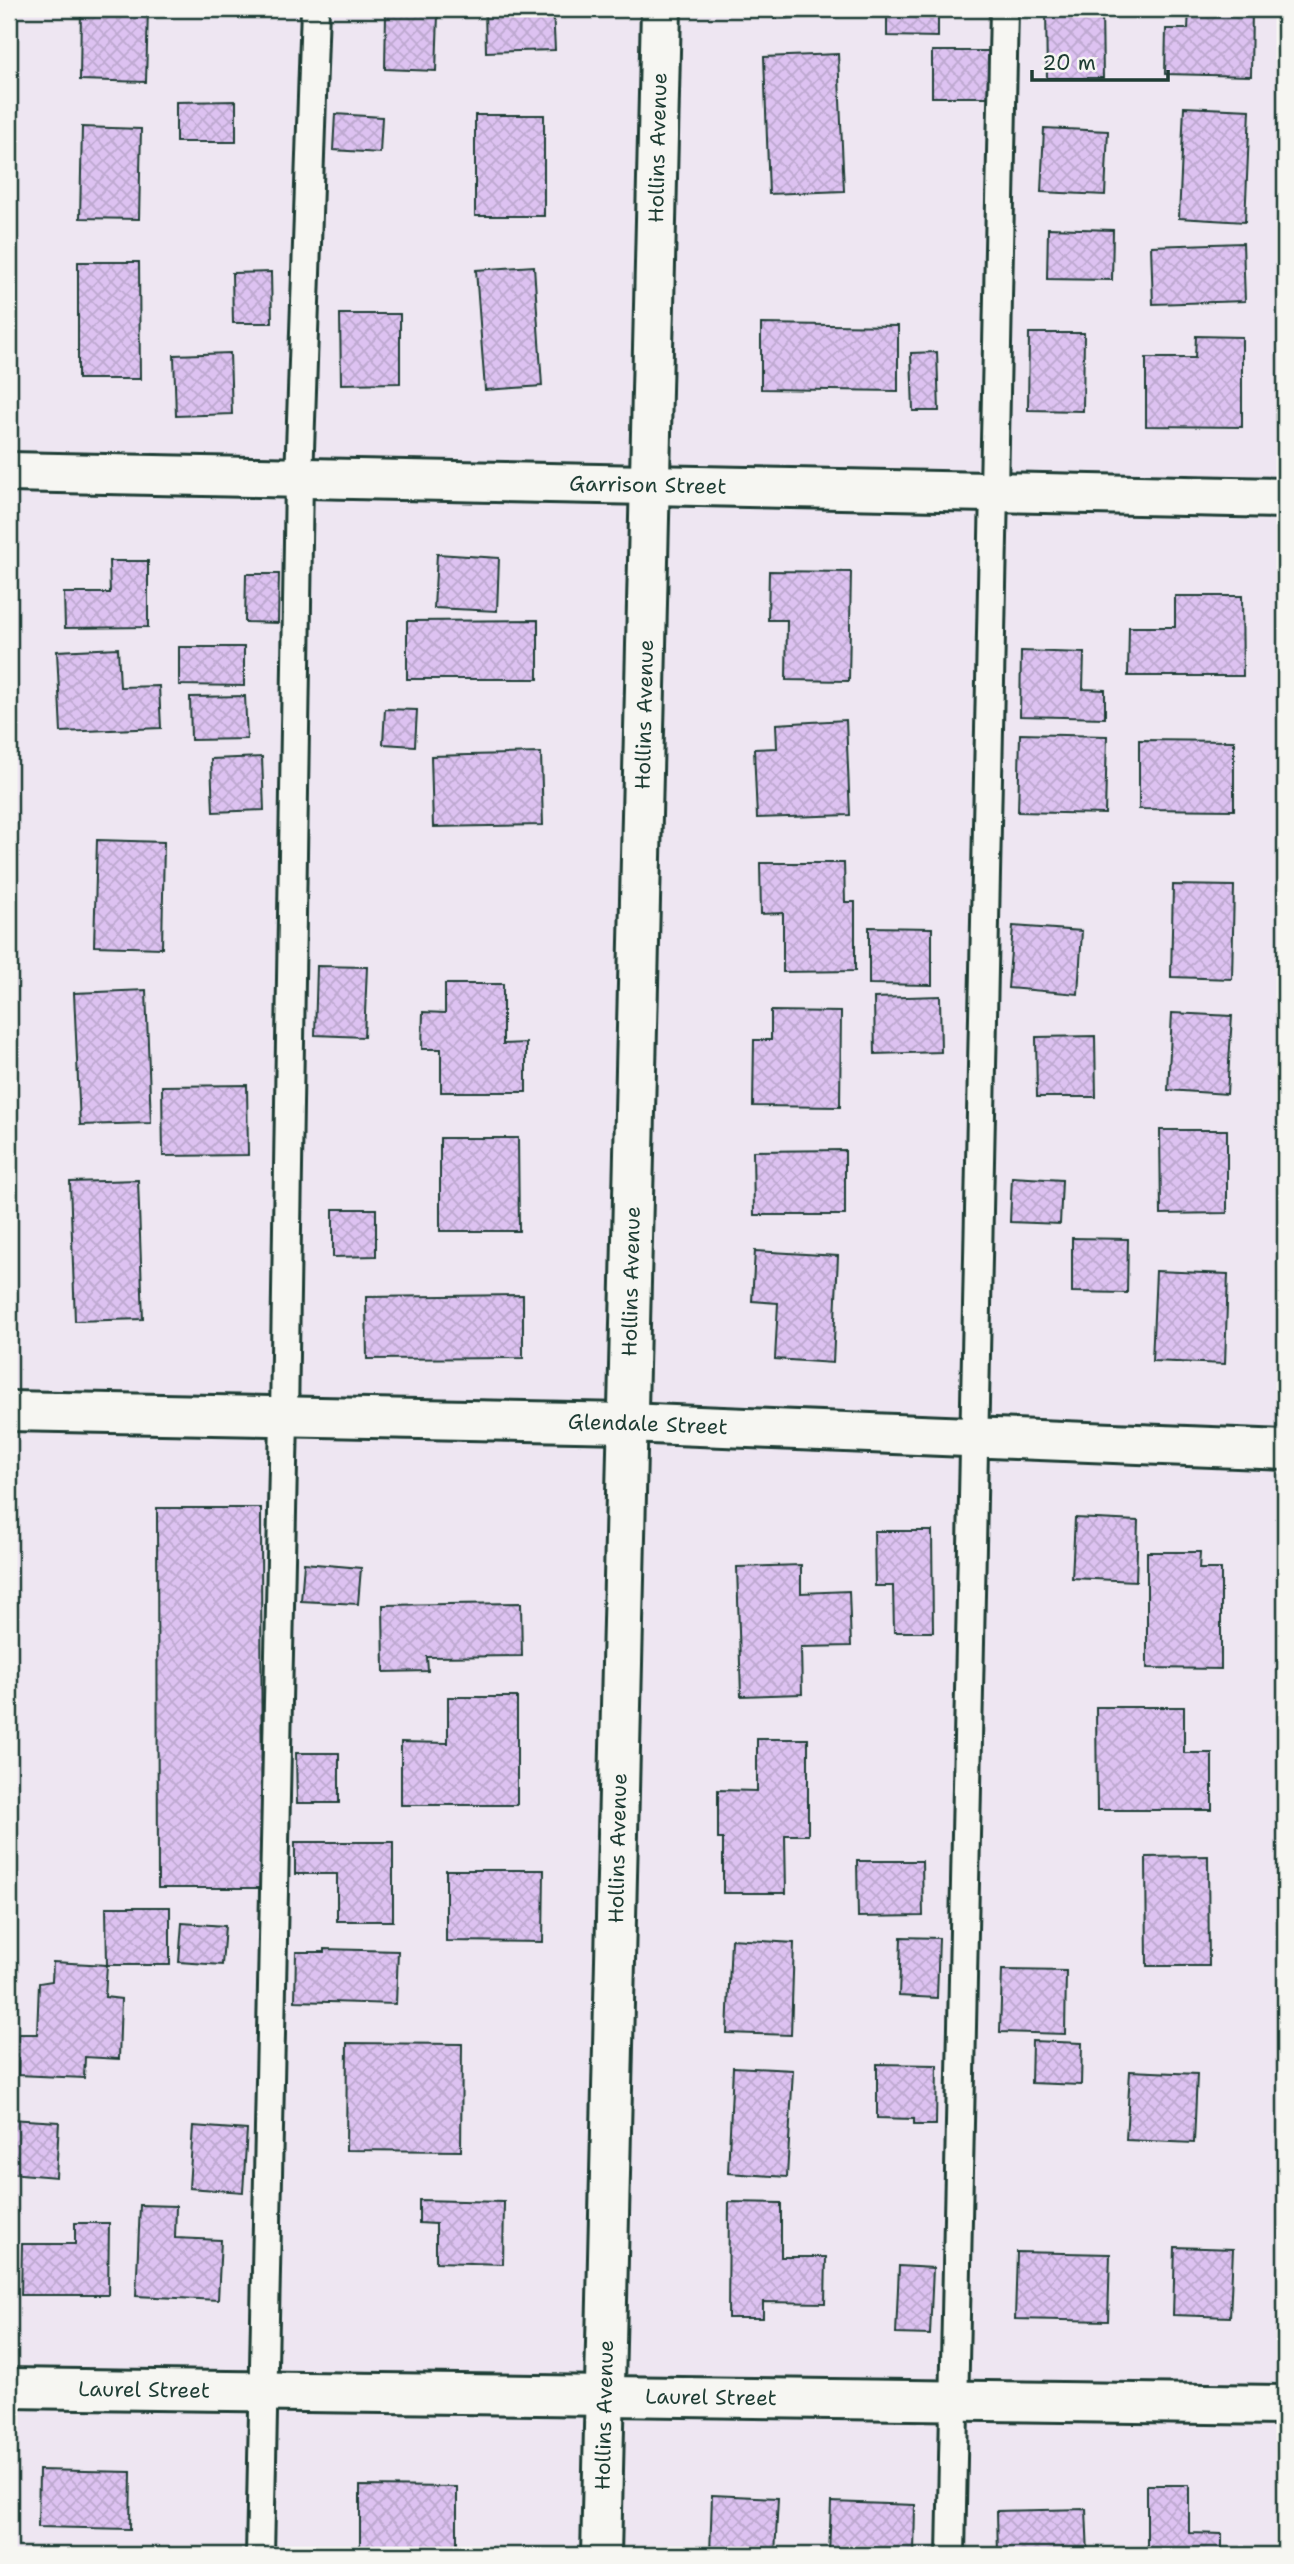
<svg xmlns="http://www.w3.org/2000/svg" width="1294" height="2564" viewBox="0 0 1294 2564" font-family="'Shantell Sans',sans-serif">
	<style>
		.building { fill: url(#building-cross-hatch); stroke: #1f3d34; stroke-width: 2 }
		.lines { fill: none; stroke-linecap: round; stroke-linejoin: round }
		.lane-casing { stroke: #1f3d34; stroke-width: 32 }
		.street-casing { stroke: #1f3d34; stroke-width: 44 }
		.lane { stroke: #f6f6f2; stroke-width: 26 }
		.street { stroke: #f6f6f2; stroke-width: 38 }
		.labels { text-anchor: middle; stroke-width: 6; stroke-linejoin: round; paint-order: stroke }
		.street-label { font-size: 21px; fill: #1f3d34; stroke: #f6f6f2 }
	</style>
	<defs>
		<pattern id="building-cross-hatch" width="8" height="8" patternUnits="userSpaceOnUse" patternTransform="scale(1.75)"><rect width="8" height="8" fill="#ddc2f1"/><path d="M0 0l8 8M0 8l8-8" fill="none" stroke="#bda8cf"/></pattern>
	</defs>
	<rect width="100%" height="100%" fill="#eee6f2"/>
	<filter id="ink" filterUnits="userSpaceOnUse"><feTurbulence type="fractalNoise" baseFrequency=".0143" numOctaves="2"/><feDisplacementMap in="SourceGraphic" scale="14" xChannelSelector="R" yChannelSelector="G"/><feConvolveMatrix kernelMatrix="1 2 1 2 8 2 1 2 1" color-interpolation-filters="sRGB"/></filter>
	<g filter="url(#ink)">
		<g class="building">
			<path d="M81 9H148L146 82 80 80Z"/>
			<path d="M485 9H553L555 50 486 52Z"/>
			<path d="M773 9H838L839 16 774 19Z"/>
			<path d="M887 9H938V37L887 36Z"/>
			<path d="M1046 9H1102L1103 78H1047Z"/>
			<path d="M1189 9H1252L1251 76 1165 74 1166 29H1188Z"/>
			<path d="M386 13 438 15 436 71 385 69Z"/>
			<rect x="932" y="51" width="57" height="46"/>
			<path d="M838 54 844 191 769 194 764 57Z"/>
			<path d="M236 101V142H176V102Z"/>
			<path d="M1184 107 1250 110 1245 222 1179 218Z"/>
			<path d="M335 114 382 117 380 153 333 150Z"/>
			<rect x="475" y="115" width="69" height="101"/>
			<path d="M82 127 141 129 139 219 80 218Z"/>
			<path d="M1044 128 1108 131 1105 195 1041 192Z"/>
			<path d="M1048 228 1113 230 1112 280 1047 279Z"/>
			<path d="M1243 243 1245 301 1153 304 1151 246Z"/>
			<path d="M78 262H139L140 379H78Z"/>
			<path d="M534 266 542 386 485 390 476 270Z"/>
			<path d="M271 272 272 323H233L232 273Z"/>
			<path d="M340 314H400V383L341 384Z"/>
			<path d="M761 324 898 326V391L761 389Z"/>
			<path d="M1029 333H1084L1083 411 1028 410Z"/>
			<path d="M1196 336 1242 337V427L1146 426V358H1195Z"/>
			<path d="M937 352 939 411H913L911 353Z"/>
			<path d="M230 353 232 414 176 416 174 355Z"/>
			<path d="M437 554 499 558 497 611 434 608Z"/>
			<path d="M109 561H148V627L65 628 64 593H110Z"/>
			<path d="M769 571 851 572 849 681 786 680 787 620H768Z"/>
			<path d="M246 574H279L278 623 245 622Z"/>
			<path d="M1175 596H1242L1243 676H1128L1129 627H1175Z"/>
			<path d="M538 620V679H407V621Z"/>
			<path d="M179 647H244V686L179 685Z"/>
			<path d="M118 648 120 687 159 686 161 728 61 732 57 651Z"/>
			<path d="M1021 651 1084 653 1083 689 1105 690V718L1020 716Z"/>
			<path d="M245 696 247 739 191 740 190 697Z"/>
			<path d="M385 709 417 710 415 746 383 744Z"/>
			<path d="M846 720 850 815 757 818 754 749 777 748 776 724Z"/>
			<path d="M1020 734 1107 736 1105 814 1018 812Z"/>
			<path d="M1139 740 1234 741V810L1139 809Z"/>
			<path d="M541 753 543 825 433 827 431 756Z"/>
			<path d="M262 757 264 810 213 812 211 759Z"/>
			<path d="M97 840 164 842 162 948 94 946Z"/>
			<path d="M760 863H844L845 902H855V971L783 972V913L761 914Z"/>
			<path d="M1173 885 1234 886 1232 979 1171 977Z"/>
			<path d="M1013 926 1082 931 1078 994 1008 988Z"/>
			<path d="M869 927 932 928V985L869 984Z"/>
			<path d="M317 966 367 967 364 1037 315 1035Z"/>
			<path d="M445 984H503V1044L526 1043V1092H441V1049H422L423 1012 445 1013Z"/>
			<path d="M146 990 151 1123 80 1125 74 993Z"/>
			<path d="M940 996 941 1052 875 1054 874 998Z"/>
			<path d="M771 1011 841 1012 840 1107 753 1106 754 1040H771Z"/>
			<path d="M1172 1013 1232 1016 1227 1094 1168 1090Z"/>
			<path d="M1095 1036 1096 1097H1037L1036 1037Z"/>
			<path d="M247 1085 248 1155 163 1156 162 1086Z"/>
			<path d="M1160 1130H1227V1213L1161 1214Z"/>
			<path d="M440 1138H518L519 1231H440Z"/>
			<path d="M845 1150V1215H754L753 1151Z"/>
			<path d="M1012 1177 1062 1180 1060 1224 1010 1222Z"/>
			<path d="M138 1180 143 1319 75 1321 70 1182Z"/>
			<path d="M333 1209H376V1256L333 1257Z"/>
			<path d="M1072 1238 1128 1239 1127 1293 1072 1292Z"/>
			<path d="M755 1251 838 1256 833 1363 775 1359 778 1303 752 1301Z"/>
			<path d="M1156 1271 1228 1274 1225 1364 1152 1361Z"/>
			<path d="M523 1295V1358L367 1359 366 1297Z"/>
			<path d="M157 1508H261L262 1888H158Z"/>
			<path d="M1075 1518 1138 1521 1136 1581 1072 1578Z"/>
			<path d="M874 1531H932L933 1632H894L893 1586H875Z"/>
			<path d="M1147 1552H1200L1199 1569H1221V1669L1147 1668Z"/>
			<path d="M304 1563 361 1568 358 1604 301 1601Z"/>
			<path d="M801 1565V1593L849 1591 851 1646 801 1647 802 1694 741 1696 737 1567Z"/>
			<path d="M521 1603 522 1656 427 1657 428 1671 384 1672 383 1605Z"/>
			<path d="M448 1697H517V1805H401V1742L448 1743Z"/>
			<path d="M1096 1707H1184V1753H1212V1810H1097Z"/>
			<path d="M757 1739H808V1835H785L786 1893H723V1839H718V1790L757 1791Z"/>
			<path d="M296 1753H339V1803H297Z"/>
			<path d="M295 1842H393V1921H337V1874H295Z"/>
			<path d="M1208 1856 1209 1966H1147L1146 1857Z"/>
			<path d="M857 1861H922L923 1916 858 1917Z"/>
			<path d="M446 1870H544L543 1942 446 1941Z"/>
			<path d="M106 1907H170V1965H107Z"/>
			<path d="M182 1923 225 1926 222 1965 179 1962Z"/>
			<path d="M901 1937 939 1938 937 1998 899 1996Z"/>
			<path d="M731 1939 794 1943 791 2035 727 2033Z"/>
			<path d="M324 1949 398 1951 396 2004 295 2001 296 1952H324Z"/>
			<path d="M53 1962 107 1965 105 1997 121 1999 119 2059 85 2057 84 2078 18 2075 19 2034H37L39 1983 52 1981Z"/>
			<path d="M1002 1970 1066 1971 1065 2034 1000 2032Z"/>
			<path d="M1032 2041 1082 2043 1081 2085 1031 2083Z"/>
			<path d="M347 2043 462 2044 461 2151 346 2150Z"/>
			<path d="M877 2064 937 2065 936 2125H914V2119L877 2118Z"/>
			<path d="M733 2067 793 2070 787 2177 728 2173Z"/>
			<path d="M1130 2071 1197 2074 1194 2143 1126 2140Z"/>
			<path d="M9 2119 59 2122 56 2177 9 2173Z"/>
			<path d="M193 2126 247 2130 243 2192 189 2188Z"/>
			<path d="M419 2200 504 2202 503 2264 436 2262V2224L419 2223Z"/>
			<path d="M729 2202 781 2203V2257H826L825 2303 763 2302V2318H728Z"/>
			<path d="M140 2205 176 2206 175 2238 221 2240 218 2300 136 2296Z"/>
			<path d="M75 2223H109L108 2295H21L22 2244H75Z"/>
			<path d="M1175 2247 1233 2249 1230 2317 1173 2315Z"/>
			<path d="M1017 2252 1110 2254 1108 2321 1015 2319Z"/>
			<path d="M899 2266 933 2268 930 2335 896 2334Z"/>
			<path d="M39 2470 131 2472 130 2529 38 2527Z"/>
			<path d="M1147 2485H1189V2533L1222 2534V2555H1147Z"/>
			<path d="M360 2486 457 2487V2547H360Z"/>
			<path d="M712 2495 778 2498 775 2555H710Z"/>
			<path d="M831 2502 915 2505 914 2555H829Z"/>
			<path d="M1086 2509 1088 2555H998L997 2511Z"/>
		</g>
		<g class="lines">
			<defs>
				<g id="lane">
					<path d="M260 2555 284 1417 299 479 315 9"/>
					<path d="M951 2555 1004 9"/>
				</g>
				<g id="street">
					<path id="s1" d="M9 472 1285 498"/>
					<path id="s2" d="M9 1411 626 1423 1285 1450"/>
					<path id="s3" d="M9 2388 1285 2405"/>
					<path id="s4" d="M601 2555 661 9"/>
				</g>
			</defs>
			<use href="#lane" class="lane-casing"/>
			<use href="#street" class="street-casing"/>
			<use href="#lane" class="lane"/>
			<use href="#street" class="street"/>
		</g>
	</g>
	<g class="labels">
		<g class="street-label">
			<text dy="7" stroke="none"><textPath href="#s4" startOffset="2408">Hollins Avenue</textPath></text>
			<text dy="7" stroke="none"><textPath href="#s1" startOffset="639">Garrison Street</textPath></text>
			<text dy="7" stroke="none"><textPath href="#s4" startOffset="1841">Hollins Avenue</textPath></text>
			<text dy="7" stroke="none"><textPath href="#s4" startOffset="1274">Hollins Avenue</textPath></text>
			<text dy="7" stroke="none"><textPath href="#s2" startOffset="639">Glendale Street</textPath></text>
			<text dy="7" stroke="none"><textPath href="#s4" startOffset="707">Hollins Avenue</textPath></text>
			<text dy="7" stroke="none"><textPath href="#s3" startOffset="135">Laurel Street</textPath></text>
			<text dy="7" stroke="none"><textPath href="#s3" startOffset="702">Laurel Street</textPath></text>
			<text dy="7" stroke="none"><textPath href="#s4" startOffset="140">Hollins Avenue</textPath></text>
		</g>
	</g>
	<rect width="1294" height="2564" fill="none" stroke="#f6f6f2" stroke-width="35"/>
	<rect x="18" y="18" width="1259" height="2529" fill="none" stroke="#1f3d34" stroke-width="2.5" filter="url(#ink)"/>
	<path d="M1032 70v10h136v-10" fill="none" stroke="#1f3d34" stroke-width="3.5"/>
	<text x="1042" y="70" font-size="21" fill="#1f3d34" stroke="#f6f6f2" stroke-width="5" paint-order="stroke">20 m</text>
</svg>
